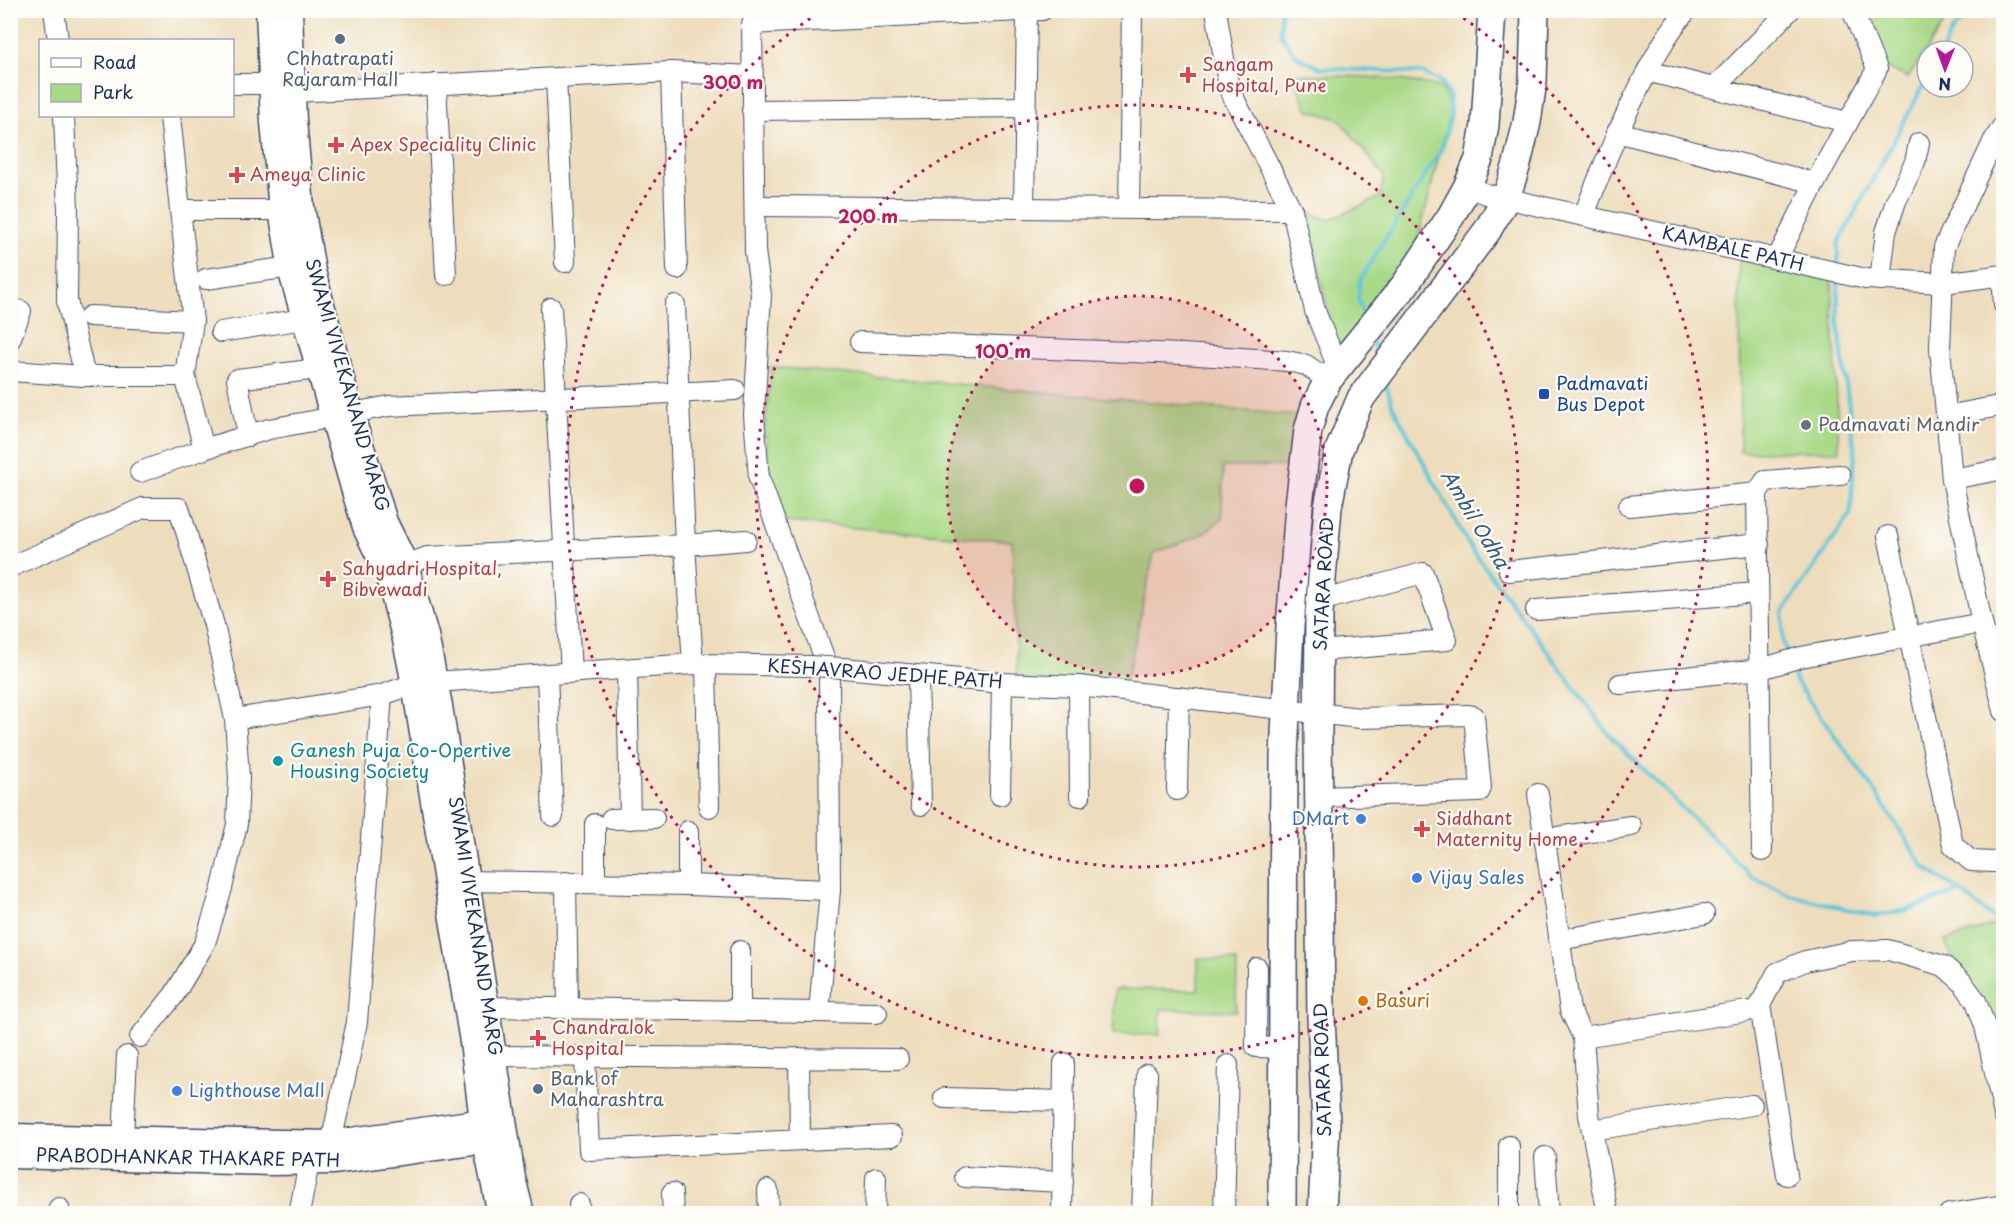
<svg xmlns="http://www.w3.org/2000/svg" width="2014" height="1224" viewBox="0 0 2014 1224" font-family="'Playpen Sans',sans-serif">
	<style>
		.green { fill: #a9d987; stroke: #628472; stroke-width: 1.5 }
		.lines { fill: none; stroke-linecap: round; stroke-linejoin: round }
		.stream { stroke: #5dc6d8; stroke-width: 4 }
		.minor-casing { stroke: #3b496c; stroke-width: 22 }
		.major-casing { stroke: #3b496c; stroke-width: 27 }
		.highway-casing { stroke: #3b496c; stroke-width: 30 }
		.minor { stroke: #fff; stroke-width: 20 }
		.major { stroke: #fff; stroke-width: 24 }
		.highway { stroke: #fff; stroke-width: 27 }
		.minor-bridge-casing { stroke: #3b496c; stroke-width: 22; stroke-linecap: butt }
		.minor-bridge { stroke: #fff; stroke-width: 20 }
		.ring { fill: none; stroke: #c2185b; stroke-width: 3; stroke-dasharray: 3 6 }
		.service-dot { fill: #5c6f8a; stroke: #fdfcf7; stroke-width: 2 }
		.health-dot { fill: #e0444e; stroke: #fdfcf7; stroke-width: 2 }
		.transit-dot { fill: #1a4fb4; stroke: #fdfcf7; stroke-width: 2 }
		.worship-dot { fill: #6b7280; stroke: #fdfcf7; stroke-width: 2 }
		.culture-dot { fill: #0f9aa8; stroke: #fdfcf7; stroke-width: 2 }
		.shop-dot { fill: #3f7fe0; stroke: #fdfcf7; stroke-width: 2 }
		.food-dot { fill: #e8710a; stroke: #fdfcf7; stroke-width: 2 }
		.labels { text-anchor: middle; stroke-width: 4.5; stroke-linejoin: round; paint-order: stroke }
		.service-label { font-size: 18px; fill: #4e5e75; stroke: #fdfcf7 }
		.health-label { font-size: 18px; fill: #be3a42; stroke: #fdfcf7; text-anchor: start }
		.street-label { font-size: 18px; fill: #1b2f5e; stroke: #fdfcf7 }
		.transit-label { font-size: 18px; fill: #164399; stroke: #fdfcf7; text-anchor: start }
		.worship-label { font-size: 18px; fill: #5b616d; stroke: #fdfcf7; text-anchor: start }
		.culture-label { font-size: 18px; fill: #0d838f; stroke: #fdfcf7; text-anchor: start }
		.shop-label { font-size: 18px; fill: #366cbe; stroke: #fdfcf7; text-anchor: start }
		.food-label { font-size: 18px; fill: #c56008; stroke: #fdfcf7; text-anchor: start }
		.water-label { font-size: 20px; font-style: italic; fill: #2f5c83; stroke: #fdfcf7 }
		.centre { fill: #c2185b; stroke: #fdfcf7; stroke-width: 3 }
		.ring-label { font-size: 18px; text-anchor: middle; font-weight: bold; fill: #c2185b; stroke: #fdfcf7; stroke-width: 4.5; stroke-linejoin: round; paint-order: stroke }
	</style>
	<rect width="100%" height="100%" fill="#fdfcf7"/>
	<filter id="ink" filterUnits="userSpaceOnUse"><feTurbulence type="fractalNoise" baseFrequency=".0167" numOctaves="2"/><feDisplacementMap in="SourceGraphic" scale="12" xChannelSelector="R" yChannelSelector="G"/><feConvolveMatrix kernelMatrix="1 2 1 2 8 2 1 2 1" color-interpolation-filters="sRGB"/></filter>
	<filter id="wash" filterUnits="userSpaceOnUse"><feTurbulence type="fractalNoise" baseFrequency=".008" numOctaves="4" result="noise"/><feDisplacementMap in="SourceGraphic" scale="24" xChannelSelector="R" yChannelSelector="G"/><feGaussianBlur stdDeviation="1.35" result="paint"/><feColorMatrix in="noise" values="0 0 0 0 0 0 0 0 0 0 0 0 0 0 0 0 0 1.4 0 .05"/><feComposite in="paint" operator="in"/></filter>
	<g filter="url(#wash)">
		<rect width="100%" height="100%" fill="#eeddbc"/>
		<g class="green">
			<path d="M1865 11H1952L1908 78 1889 69Z"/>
			<path d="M1292 74C1342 76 1393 76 1441 87L1451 109 1414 255 1342 348 1334 340 1307 212 1329 220 1380 197 1384 176 1340 120 1308 110Z"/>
			<path d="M1739 260 1832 280 1839 451 1740 452Z"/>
			<path d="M772 367 1300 416 1297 466 1223 467 1222 519 1199 536 1154 553 1126 683 1017 679 1012 541 774 521 765 426Z"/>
			<path d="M2003 922V1074L1945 941Z"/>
			<path d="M1198 958 1237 961 1236 1011 1161 1009 1160 1035 1113 1034 1115 989 1198 990Z"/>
		</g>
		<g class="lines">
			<g class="stream">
				<path d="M1281 10V35L1296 56 1320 68 1422 73 1442 82 1450 98V119L1442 148 1360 280 1358 298 1364 317"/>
				<path d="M1942 51 1953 30 1971 10"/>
				<path d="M1838 265V244L1927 79"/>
				<path d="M1372 341 1378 360"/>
				<path d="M1386 384 1393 407 1470 547 1610 736 1752 877 1790 895 1876 916 1907 910 1960 891"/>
				<path d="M1788 656 1783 642V612L1850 515 1855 454 1838 321V279"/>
				<path d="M1791 666 1796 682 1869 783 1925 868 1960 891 2004 927"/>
			</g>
		</g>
	</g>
	<g filter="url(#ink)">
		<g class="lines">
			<defs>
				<g id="minor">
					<path d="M54 10 58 40"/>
					<path d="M1216 10 1229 89 1292 210 1315 311 1338 368"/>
					<path d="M1647 71 1847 122"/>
					<path d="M671 72 677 269"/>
					<path d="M556 78 565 262"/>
					<path d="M232 84H271"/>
					<path d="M436 84 446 275"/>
					<path d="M1715 87 1790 10"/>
					<path d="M293 92 671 72 752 76"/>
					<path d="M752 110 1025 107"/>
					<path d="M64 116 68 209 67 301 85 376H185L204 449 269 429 318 420"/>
					<path d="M170 116 180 210"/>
					<path d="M2004 124 1994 140 1944 247 1940 348 1952 479 1982 623 2004 711"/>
					<path d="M1617 132 1815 183 1877 69 1852 10"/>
					<path d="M1467 187 1486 194 1866 279 1943 283 2004 275"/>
					<path d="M755 206 1292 210"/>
					<path d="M1024 207 1027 11"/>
					<path d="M1129 207 1132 10"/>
					<path d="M1584 215C1600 173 1617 132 1637 92 1651 63 1666 34 1687 10"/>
					<path d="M1777 259 1815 183"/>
					<path d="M2002 276 2004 305"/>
					<path d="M206 279 291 267"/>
					<path d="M1880 280 1886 232 1896 201 1915 162 1919 143"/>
					<path d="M675 305 685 545 693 664"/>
					<path d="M10 308 21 311 10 340"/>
					<path d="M551 308 571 673"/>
					<path d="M90 316 193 321"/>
					<path d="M221 332 304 319"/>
					<path d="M860 342 1183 354 1287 361 1306 365 1328 380"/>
					<path d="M10 371 85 376"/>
					<path d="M185 376 193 321 180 210H281"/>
					<path d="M337 416 389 406 735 390"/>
					<path d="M1947 416 2004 405"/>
					<path d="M248 436 237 379 318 369"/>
					<path d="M140 472 204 449"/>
					<path d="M1952 479 2004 469"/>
					<path d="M1629 506 1757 493"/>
					<path d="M1888 536 1953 845 1971 861 1993 862 2004 859"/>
					<path d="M406 565 427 557 685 545 746 540"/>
					<path d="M10 567 143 508H179L214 625 235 719"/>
					<path d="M1509 571 1759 544"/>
					<path d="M1536 610 1757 593"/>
					<path d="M1320 651 1447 640 1423 573 1320 601"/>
					<path d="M706 664 709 807"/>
					<path d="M843 668 1002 683 1079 686 1360 718 1468 715 1474 716 1481 788 1479 792 1318 797"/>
					<path d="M627 669 630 819"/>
					<path d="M547 674 553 816"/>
					<path d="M918 676 921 805"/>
					<path d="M1620 684 1761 669 1801 657 1982 623"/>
					<path d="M1079 686 1080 796"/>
					<path d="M1177 790 1179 697"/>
					<path d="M1538 794 1570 1010 1583 1037 1589 1115 1608 1214"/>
					<path d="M1000 795 1002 683"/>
					<path d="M611 819 654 818"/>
					<path d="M595 824V883"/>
					<path d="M688 831V885"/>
					<path d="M1544 839 1631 826"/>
					<path d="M1762 851 1757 493 1765 481 1840 475"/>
					<path d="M468 881 688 885 830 890"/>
					<path d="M566 882 568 1008"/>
					<path d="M1559 940 1704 914"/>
					<path d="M1257 968 1256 1047 1283 1048"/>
					<path d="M488 1007 877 1013"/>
					<path d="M740 1011V951"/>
					<path d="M819 1012 830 890 829 671 759 478 754 415 761 295 755 251 752 24 1042 10"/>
					<path d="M140 1037 174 995 205 943 222 888 237 824 239 777 235 719 382 695 414 684 435 682 693 664 810 666"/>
					<path d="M1583 1037 1747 1011"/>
					<path d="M496 1056 898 1059"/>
					<path d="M585 1057 589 1150 892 1136"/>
					<path d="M799 1058 800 1140"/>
					<path d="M944 1098 1064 1101"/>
					<path d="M1592 1130 1752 1105"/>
					<path d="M123 1139 127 1056"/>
					<path d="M331 1143 357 1022 382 695"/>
					<path d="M1509 1146V1214"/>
					<path d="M1545 1157 1549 1214"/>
					<path d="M1787 1175 1760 1005 1777 973 1805 961 1852 951 1888 950 1944 966 1962 982 1976 1001 1985 1026 2004 1115"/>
					<path d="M965 1177 1063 1182"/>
					<path d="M768 1190 769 1214"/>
					<path d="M672 1193 673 1214"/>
					<path d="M579 1204 580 1214"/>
					<path d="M58 1214 59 1208"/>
					<path d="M299 1214 309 1163"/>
					<path d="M875 1214 876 1178"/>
					<path d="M1062 1214 1064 1063"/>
					<path d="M1142 1214 1147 1074"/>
					<path d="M1224 1214 1228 1065"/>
					<path d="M1949 1214 2004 1205"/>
				</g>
				<g id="major">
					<path d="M268 10 273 122 281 210 292 276 356 498 366 530 387 573 405 640 414 684 472 1042 485 1143 500 1214"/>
					<path d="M290 10 294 121 302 207 313 271 351 413 376 492 385 522 406 565 426 635 440 706 513 1178 522 1214"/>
					<path d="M10 1136 331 1143 498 1119"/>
					<path d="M10 1156 271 1163 332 1162 502 1139"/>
				</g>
				<g id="highway">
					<path d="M1282 1214 1284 756 1290 627 1299 505 1308 430 1315 406 1328 380 1405 285 1451 216 1467 187 1479 159 1485 125 1492 10"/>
					<path d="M1322 1214 1326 1124 1321 1017 1318 732 1319 614 1328 507 1339 450 1361 398 1487 231 1506 198 1517 164 1527 122 1533 81 1535 10"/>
				</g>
			</defs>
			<use href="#minor" class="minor-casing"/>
			<use href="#major" class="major-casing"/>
			<use href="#highway" class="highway-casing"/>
			<use href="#minor" class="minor"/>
			<use href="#major" class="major"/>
			<use href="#highway" class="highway"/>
			<defs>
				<path id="minor-bridge" d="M810 666 843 668"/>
			</defs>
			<use href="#minor-bridge" class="minor-bridge-casing"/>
			<use href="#minor-bridge" class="minor-bridge"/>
		</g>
	</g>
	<circle cx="1137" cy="486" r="190" fill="#c2185b" fill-opacity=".12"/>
	<g class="ring">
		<circle cx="1137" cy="486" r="190"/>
		<circle cx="1137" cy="486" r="381"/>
		<path d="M1456 13A571 571 0 1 1 818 13"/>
	</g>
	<g class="service-dot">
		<circle cx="340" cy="39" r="6"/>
		<circle cx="538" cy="1089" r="6"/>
	</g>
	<g class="health-dot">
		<path d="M1185 66h6v6h6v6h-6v6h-6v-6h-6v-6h6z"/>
		<path d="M333 136h6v6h6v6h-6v6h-6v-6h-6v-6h6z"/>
		<path d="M234 166h6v6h6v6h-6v6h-6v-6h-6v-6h6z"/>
		<path d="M325 570h6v6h6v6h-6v6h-6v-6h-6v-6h6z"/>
		<path d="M1419 820h6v6h6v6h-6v6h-6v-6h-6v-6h6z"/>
		<path d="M535 1029h6v6h6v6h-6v6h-6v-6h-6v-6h6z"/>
	</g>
	<rect class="transit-dot" x="1538" y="388" width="12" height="12" rx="3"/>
	<circle class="worship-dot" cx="1806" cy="425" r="6"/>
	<circle class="culture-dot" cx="278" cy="761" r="6"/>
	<g class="shop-dot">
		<circle cx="1361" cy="819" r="6"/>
		<circle cx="1417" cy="878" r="6"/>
		<circle cx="177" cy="1091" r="6"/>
	</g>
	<circle class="food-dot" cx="1363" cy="1001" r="6"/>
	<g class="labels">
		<g class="service-label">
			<text x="340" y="65">Chhatrapati<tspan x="340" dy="21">Rajaram Hall</tspan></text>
			<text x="550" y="1085" text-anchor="start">Bank of<tspan x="550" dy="21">Maharashtra</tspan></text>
		</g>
		<g class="health-label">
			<text x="1202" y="71">Sangam<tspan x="1202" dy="21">Hospital, Pune</tspan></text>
			<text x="350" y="151">Apex Speciality Clinic</text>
			<text x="250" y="181">Ameya Clinic</text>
			<text x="342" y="575">Sahyadri Hospital,<tspan x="342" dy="21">Bibvewadi</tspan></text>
			<text x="1436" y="825">Siddhant<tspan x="1436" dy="21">Maternity Home</tspan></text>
			<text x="552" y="1034">Chandralok<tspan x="552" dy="21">Hospital</tspan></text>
		</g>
		<g class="street-label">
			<text transform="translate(1733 249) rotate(13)" y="6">KAMBALE PATH</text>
			<text transform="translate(347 385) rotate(74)" y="6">SWAMI VIVEKANAND MARG</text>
			<text transform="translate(1324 584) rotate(-87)" y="6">SATARA ROAD</text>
			<text transform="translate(885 674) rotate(4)" y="6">KESHAVRAO JEDHE PATH</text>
			<text transform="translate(475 926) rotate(81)" y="6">SWAMI VIVEKANAND MARG</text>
			<text transform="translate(1323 1070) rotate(-92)" y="6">SATARA ROAD</text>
			<text transform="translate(188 1158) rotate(1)" y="6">PRABODHANKAR THAKARE PATH</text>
		</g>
		<g class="transit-label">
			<text x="1556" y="390">Padmavati<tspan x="1556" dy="21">Bus Depot</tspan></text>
		</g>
		<g class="worship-label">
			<text x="1818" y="431">Padmavati Mandir</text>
		</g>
		<g class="culture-label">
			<text x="290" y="757">Ganesh Puja Co-Opertive<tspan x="290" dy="21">Housing Society</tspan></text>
		</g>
		<g class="shop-label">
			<text x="1349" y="825" text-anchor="end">DMart</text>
			<text x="1429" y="884">Vijay Sales</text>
			<text x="189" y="1097">Lighthouse Mall</text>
		</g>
		<g class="food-label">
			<text x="1375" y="1007">Basuri</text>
		</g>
		<g class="water-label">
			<text transform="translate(1475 519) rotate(59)" y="7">Ambil Odha</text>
		</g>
	</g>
	<circle cx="1137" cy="486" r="9" class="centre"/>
	<g class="ring-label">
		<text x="733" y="89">300 m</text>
		<text x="868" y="223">200 m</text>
		<text x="1003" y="358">100 m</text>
	</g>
	<rect width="2014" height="1224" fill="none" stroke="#fdfcf7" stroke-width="36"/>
	<rect x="39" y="39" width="195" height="78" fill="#fdfcf7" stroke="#a3aaba" stroke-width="1.5"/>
	<rect x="51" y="58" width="30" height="9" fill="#ffffff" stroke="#a3aaba" stroke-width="1.5"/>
	<text x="93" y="69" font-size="18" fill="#1b2f5e">Road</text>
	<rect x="51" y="84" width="30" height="18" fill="#a9d987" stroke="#a3aaba" stroke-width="1.5"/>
	<text x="93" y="99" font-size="18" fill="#1b2f5e">Park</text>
	<g transform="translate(1945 69) rotate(181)"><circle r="28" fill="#fdfcf7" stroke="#a3aaba" stroke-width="1.5"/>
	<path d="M0-4.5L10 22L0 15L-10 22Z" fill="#b5179e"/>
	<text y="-9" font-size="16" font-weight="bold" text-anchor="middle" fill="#1b2f5e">N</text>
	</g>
</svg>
